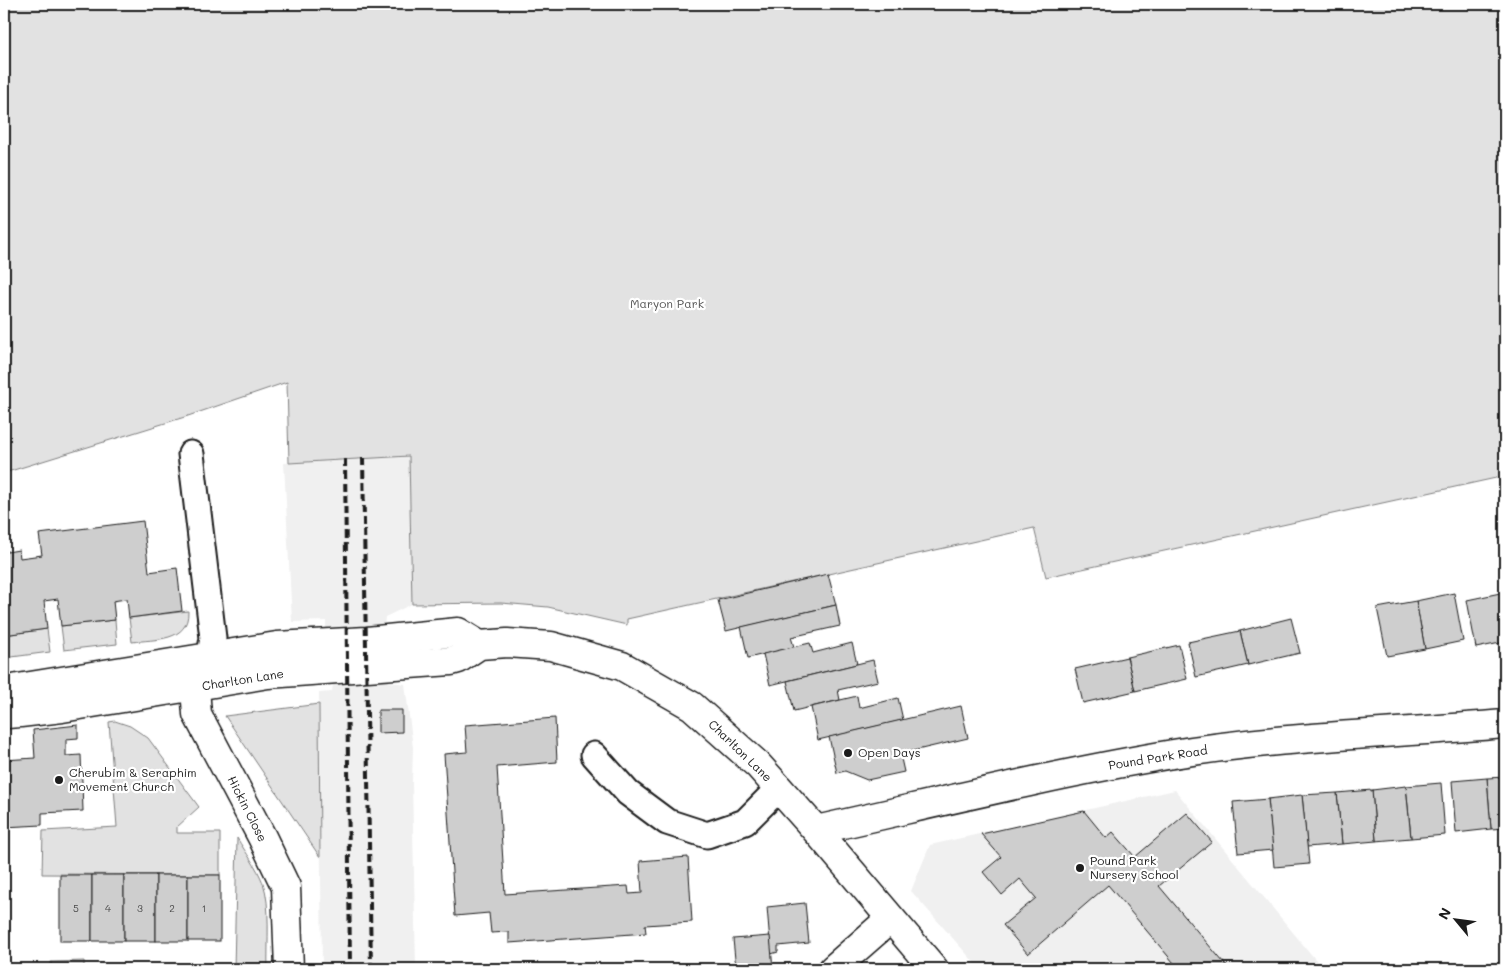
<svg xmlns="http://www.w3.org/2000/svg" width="1509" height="973" viewBox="0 0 1509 973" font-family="Mali,sans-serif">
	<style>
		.built { fill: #f0f0f0 }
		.green { fill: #e2e2e2; stroke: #7f7f7f }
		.building { fill: #cecece; stroke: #1c1c1c }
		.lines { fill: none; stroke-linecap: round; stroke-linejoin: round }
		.service-casing { stroke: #1c1c1c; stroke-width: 29 }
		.minor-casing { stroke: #1c1c1c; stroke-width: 31 }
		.service { stroke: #fff; stroke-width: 25 }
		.minor { stroke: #fff; stroke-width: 28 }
		.rail { stroke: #1c1c1c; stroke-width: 4; stroke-dasharray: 8 4; stroke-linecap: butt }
		.poi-dot { fill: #1c1c1c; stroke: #fff; stroke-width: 2 }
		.labels { text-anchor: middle; stroke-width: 4.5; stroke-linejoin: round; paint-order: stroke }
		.number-label { font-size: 10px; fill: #484848 }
		.park-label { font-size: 12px; fill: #575757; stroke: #fff }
		.street-label { font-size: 12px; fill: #1c1c1c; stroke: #fff }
		.poi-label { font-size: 12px; fill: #1c1c1c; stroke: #fff; text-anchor: start }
	</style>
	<rect width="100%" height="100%" fill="#fff"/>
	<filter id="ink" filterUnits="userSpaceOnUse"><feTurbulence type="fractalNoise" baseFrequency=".02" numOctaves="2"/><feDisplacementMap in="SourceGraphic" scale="10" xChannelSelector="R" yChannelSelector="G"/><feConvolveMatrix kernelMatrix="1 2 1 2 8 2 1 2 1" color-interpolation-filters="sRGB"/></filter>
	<g filter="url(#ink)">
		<g class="built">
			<path d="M409 455 412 604 385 617 384 628 326 632V621L292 622 284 463Z"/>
			<path d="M380 680 405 684 413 748 412 783 416 969H322L319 693 332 692 333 684Z"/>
			<path d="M1175 790 1320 965 1315 969H980L911 891 930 845Z"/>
		</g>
		<g class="green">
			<path d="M4 4H1505V476L1046 577 1034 528 627 619V625L548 607 501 603 412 604 409 456 289 463 287 382 188 416 4 473Z"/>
			<path d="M188 611C189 642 155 639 132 642L129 618Z"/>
			<path d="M115 620 117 644 64 650 61 626Z"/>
			<path d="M47 629 50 652 4 658V635Z"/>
			<path d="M319 704 320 857 225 716Z"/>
			<path d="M115 721 130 726 148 738 199 807 177 827V833H220V875L42 874 43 831 117 827 109 722Z"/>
			<path d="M237 838C246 853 257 867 263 883 271 905 267 944 268 969H234Z"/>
			<path d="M84 961V969H51V962Z"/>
		</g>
		<g class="building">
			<path d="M143 521 149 572 177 568 182 611 129 618 127 599 119 600 113 601 115 620 61 626 58 599 44 601 47 629 4 635V544L6 543 7 552 19 550 20 558 42 555 39 534Z"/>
			<path d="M828 574 836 605 726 631 718 600Z"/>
			<path d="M1505 592V642L1476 648 1467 600Z"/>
			<path d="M1454 593 1463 641 1425 649 1416 601Z"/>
			<path d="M1416 601 1425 649 1387 656 1377 608Z"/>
			<path d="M836 605 840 626 791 637 794 647 748 658 741 627Z"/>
			<path d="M1291 618 1300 653 1248 665 1240 631Z"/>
			<path d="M1240 631 1248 665 1196 677 1188 642Z"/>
			<path d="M810 643 813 653 852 643 857 664 770 685 763 654Z"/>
			<path d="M1179 645 1187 679 1135 691 1127 657Z"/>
			<path d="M1127 657 1135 691 1083 703 1075 669Z"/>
			<path d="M873 660 878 681 838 690 840 700 794 711 787 681Z"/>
			<path d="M857 696 859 708 898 698 903 720 818 740 811 707Z"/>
			<path d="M961 706 968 738 900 754 904 772 867 780 845 771 837 773 829 737Z"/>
			<path d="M378 710H402V732L378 733Z"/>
			<path d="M555 718 557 762 497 767 505 894 628 886 629 894 642 893 640 861 688 857 692 922 645 925 646 933 509 943V932L491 933 489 913 455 916 444 754 467 752 465 725Z"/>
			<path d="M78 725V738L66 739V756L81 755 83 811 42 813V825L4 827V760L35 758 33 730Z"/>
			<path d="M1505 777V828L1491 829 1487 778Z"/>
			<path d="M1487 778 1491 829 1456 833 1452 781Z"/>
			<path d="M1441 783 1445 835 1411 838 1406 786Z"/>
			<path d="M1406 786 1411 838 1376 841 1372 790Z"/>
			<path d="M1372 790 1376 841 1342 844 1337 793Z"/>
			<path d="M1337 793 1342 844 1307 847 1302 795Z"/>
			<path d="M1302 795 1309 864 1274 867 1268 799Z"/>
			<path d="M1268 799 1273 850 1238 853 1233 802Z"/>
			<path d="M1084 811 1106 838 1113 832 1135 857 1187 813 1212 842 1159 886 1229 969H1179L1108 885 1028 954 1003 925 1036 898 1020 879 1002 895 983 872 1001 857 981 834Z"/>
			<rect x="60" y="875" width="32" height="66"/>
			<rect x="92" y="875" width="32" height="66"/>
			<rect x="124" y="875" width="32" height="66"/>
			<rect x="156" y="875" width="32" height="66"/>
			<rect x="188" y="875" width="32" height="66"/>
			<path d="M805 903 809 943 778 946V952L771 954 767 907Z"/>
			<path d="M770 936 773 969H736L733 939Z"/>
			<path d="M735 966 736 969H709Z"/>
		</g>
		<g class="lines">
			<defs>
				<g id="service">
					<path d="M191 454 213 638 210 655"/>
					<path d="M594 755 628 793 667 822 707 835 745 822 779 788"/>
				</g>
				<g id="minor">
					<path d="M202 672 195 688 197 714 262 837 286 887 289 969"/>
					<path d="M4 692 18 688 277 646 367 641 458 632 479 645"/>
					<path d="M4 712 7 714 20 713 62 708 268 674 451 661 458 659 479 645 507 643 551 646 622 666 692 706 758 765 816 830 934 969"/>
					<path d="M816 830C933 804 1049 775 1167 755 1279 736 1392 734 1505 724"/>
					<path d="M833 969 890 919"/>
				</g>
			</defs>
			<use href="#service" class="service-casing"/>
			<use href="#minor" class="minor-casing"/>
			<use href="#service" class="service"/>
			<use href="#minor" class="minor"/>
			<g class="rail">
				<path d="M363 458 371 969"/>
				<path d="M345 459 350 969"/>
			</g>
		</g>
	</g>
	<g class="poi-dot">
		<circle cx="848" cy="753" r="5"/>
		<circle cx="59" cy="780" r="5"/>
		<circle cx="1080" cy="868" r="5"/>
	</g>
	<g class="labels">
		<g class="number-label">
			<text x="76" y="912">5</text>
			<text x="108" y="912">4</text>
			<text x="140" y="912">3</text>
			<text x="172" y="912">2</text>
			<text x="204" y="912">1</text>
		</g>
		<g class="park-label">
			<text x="667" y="308">Maryon Park</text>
		</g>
		<g class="street-label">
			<text transform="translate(243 680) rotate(-9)" y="4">Charlton Lane</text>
			<text transform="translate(740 751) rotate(44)" y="4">Charlton Lane</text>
			<text transform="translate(1158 758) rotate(-9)" y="4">Pound Park Road</text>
			<text transform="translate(247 809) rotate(63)" y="4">Hickin Close</text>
		</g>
		<g class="poi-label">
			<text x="858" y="757">Open Days</text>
			<text x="69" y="777">Cherubim &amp; Seraphim<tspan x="69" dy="14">Movement Church</tspan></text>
			<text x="1090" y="865">Pound Park<tspan x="1090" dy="14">Nursery School</tspan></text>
		</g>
	</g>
	<rect width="1509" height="973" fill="none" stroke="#fff" stroke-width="20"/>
	<rect x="10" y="10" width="1489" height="953" fill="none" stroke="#1c1c1c" stroke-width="2" filter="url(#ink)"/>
	<g transform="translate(1456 920) rotate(299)" stroke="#ffffff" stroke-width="4" paint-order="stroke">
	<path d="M0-4L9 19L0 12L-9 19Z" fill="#1c1c1c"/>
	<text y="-8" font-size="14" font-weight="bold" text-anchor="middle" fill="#1c1c1c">N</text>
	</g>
</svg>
